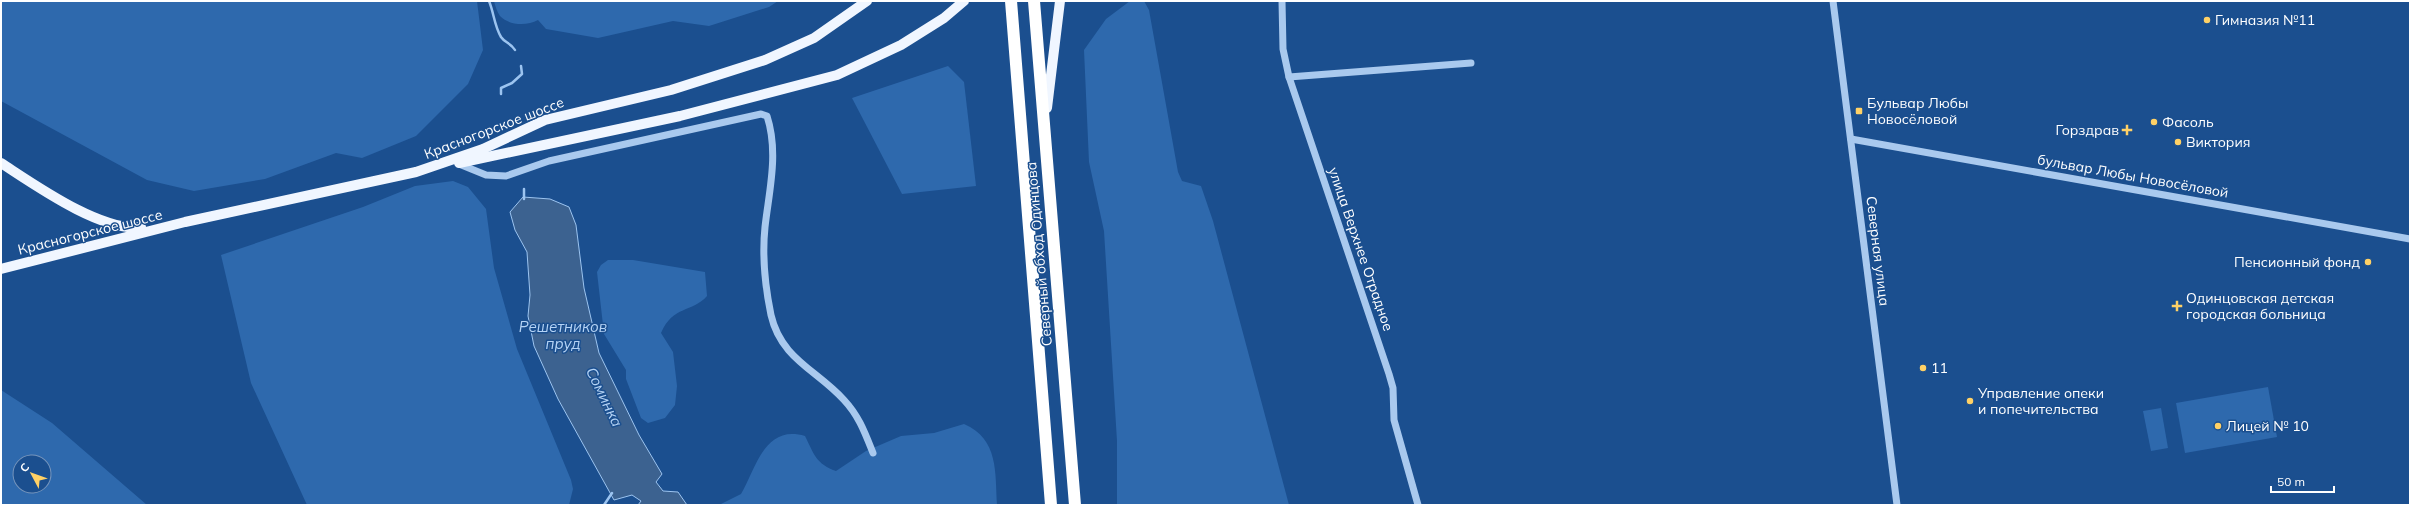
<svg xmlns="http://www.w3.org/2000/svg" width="2411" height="506" viewBox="0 0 2411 506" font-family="Mulish,sans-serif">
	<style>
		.green { fill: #2e69ad; fill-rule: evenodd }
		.water { fill: #3c6290; stroke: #9cc4f0 }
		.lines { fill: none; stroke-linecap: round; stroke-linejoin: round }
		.stream { stroke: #9cc4f0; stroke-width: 2.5 }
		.minor { stroke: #a9c9ee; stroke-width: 7 }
		.major { stroke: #f0f6ff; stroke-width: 10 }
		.highway { stroke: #fff; stroke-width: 12 }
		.poi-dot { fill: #ffd166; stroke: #1b4f8f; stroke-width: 1.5 }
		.labels { text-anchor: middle; stroke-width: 3; stroke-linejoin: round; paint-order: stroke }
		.poi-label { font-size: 14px; fill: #fff; stroke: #1b4f8f; text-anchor: start }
		.street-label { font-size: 14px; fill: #fff; stroke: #1b4f8f }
		.water-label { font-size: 15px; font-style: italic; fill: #b5d3f5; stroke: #1b4f8f }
	</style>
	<rect width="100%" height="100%" fill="#1b4f8f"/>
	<g class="green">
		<path d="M1 1H477L483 50 468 84 416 136 362 158 336 153 265 179 194 191 147 180 1 101Z"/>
		<path d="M494 1H778L769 7 709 26 673 21 598 38 546 29 538 20C527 26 510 26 500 16 497 12 495 5 494 1Z"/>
		<path d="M1130 1H1144L1149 10 1178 172 1182 181 1201 186 1213 221 1289 505H1117V441L1104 231 1089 162 1084 50 1106 19Z"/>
		<path d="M948 66 964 82 976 186 902 194 852 98Z"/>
		<path d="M453 181 468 187 486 209 494 268 517 349 571 480 573 489 569 505H307L251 383 221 255 363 207 415 186Z"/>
		<path d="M608 260H633L705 272 707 296C692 313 673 305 661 333L673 352 677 386 675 405 665 418 648 423 641 418 626 379V370L604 334 597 272 601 265Z"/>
		<path d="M2268 387 2277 437 2185 453 2176 403Z"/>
		<path d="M1 390 52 423 147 505H1ZM20 462H44V486H20Z"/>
		<path d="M2161 408 2168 448 2151 451 2143 411Z"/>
		<path d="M964 424C999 439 995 473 997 505H719L741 494C756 469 764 424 805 436 814 454 816 464 836 471L866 451 901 436 934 433Z"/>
	</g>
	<path class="water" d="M523 197 550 199 569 207 576 225 584 288 599 353 639 435 662 474 656 482 663 491 678 492 687 505H638L641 501 632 495 614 500 558 399 534 346 528 316 530 295 527 252 515 230 510 212Z"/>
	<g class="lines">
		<g class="stream">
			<path d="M489 1C494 13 494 25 501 37 505 43 511 43 515 50"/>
			<path d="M501 94V88L512 83 522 74 521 66"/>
			<path d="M524 199V189"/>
			<path d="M604 505 612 493"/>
		</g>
		<g class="minor">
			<path d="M1282 1 1283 49 1289 77 1389 374 1393 388 1394 420 1418 505"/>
			<path d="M1833 1 1897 505"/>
			<path d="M1289 77 1471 63"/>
			<path d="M1851 139 2410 239"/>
			<path d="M459 164 486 175 506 176 549 161 761 114 767 116C779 153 769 191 765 227 762 256 765 286 771 315 781 359 817 370 844 400 859 416 865 433 873 453"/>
		</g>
		<g class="major">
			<path d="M1047 108 1060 1"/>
			<path d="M1 163C35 185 101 232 141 227"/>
			<path d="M459 163 680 116 837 75 901 45 944 18 964 1"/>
			<path d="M1 269 185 222 416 172 483 149 545 120 671 90 765 60 814 38 867 1"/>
		</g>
		<g class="highway">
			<path d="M1011 1 1051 505"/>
			<path d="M1034 1 1075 505"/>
		</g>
	</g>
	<g class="poi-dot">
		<circle cx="2207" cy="20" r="4"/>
		<rect x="1855" y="107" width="8" height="8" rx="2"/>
		<circle cx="2154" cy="122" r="4"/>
		<path d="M2125 124h4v4h4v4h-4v4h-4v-4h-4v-4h4z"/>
		<circle cx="2178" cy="142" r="4"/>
		<circle cx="2368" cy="262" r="4"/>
		<path d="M2175 300h4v4h4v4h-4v4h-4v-4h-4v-4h4z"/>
		<circle cx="1923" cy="368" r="4"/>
		<circle cx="1970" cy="401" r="4"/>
		<circle cx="2218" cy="426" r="4"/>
	</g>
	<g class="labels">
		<g class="poi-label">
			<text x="2215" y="25">Гимназия №11</text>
			<text x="1867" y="108">Бульвар Любы<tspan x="1867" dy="16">Новосёловой</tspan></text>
			<text x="2162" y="127">Фасоль</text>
			<text x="2119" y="135" text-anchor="end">Горздрав</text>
			<text x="2186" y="147">Виктория</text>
			<text x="2360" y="267" text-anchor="end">Пенсионный фонд</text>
			<text x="2186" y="303">Одинцовская детская<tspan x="2186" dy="16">городская больница</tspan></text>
			<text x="1931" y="373">11</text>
			<text x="1978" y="398">Управление опеки<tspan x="1978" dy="16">и попечительства</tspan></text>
			<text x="2226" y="431">Лицей № 10</text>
		</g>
		<g class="street-label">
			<text transform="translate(494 128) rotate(-21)" y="5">Красногорское шоссе</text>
			<text transform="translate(2133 176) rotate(10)" y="5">бульвар Любы Новосёловой</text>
			<text transform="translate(90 232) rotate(-14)" y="5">Красногорское шоссе</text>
			<text transform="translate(1361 249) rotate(71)" y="5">улица Верхнее Отрадное</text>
			<text transform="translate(1878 251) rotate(83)" y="5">Северная улица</text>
			<text transform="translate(1039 254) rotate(-95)" y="5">Северный обход Одинцова</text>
		</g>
		<g class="water-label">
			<text x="563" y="332">Решетников<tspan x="563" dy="17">пруд</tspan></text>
			<text transform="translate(604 397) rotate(64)" y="5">Соминка</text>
		</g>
	</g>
	<rect width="2411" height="506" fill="none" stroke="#ffffff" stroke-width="4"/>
	<g transform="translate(32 474) rotate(311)"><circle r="19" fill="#1b4f8f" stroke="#7695bc"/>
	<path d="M0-3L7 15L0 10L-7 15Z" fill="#ffd166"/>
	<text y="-6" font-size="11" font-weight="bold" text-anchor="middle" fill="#ffffff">С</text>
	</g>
	<path d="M2271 486v6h63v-6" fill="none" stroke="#ffffff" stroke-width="2"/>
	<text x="2277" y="486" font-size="12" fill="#ffffff" stroke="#1b4f8f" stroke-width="3" paint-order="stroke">50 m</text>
</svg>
